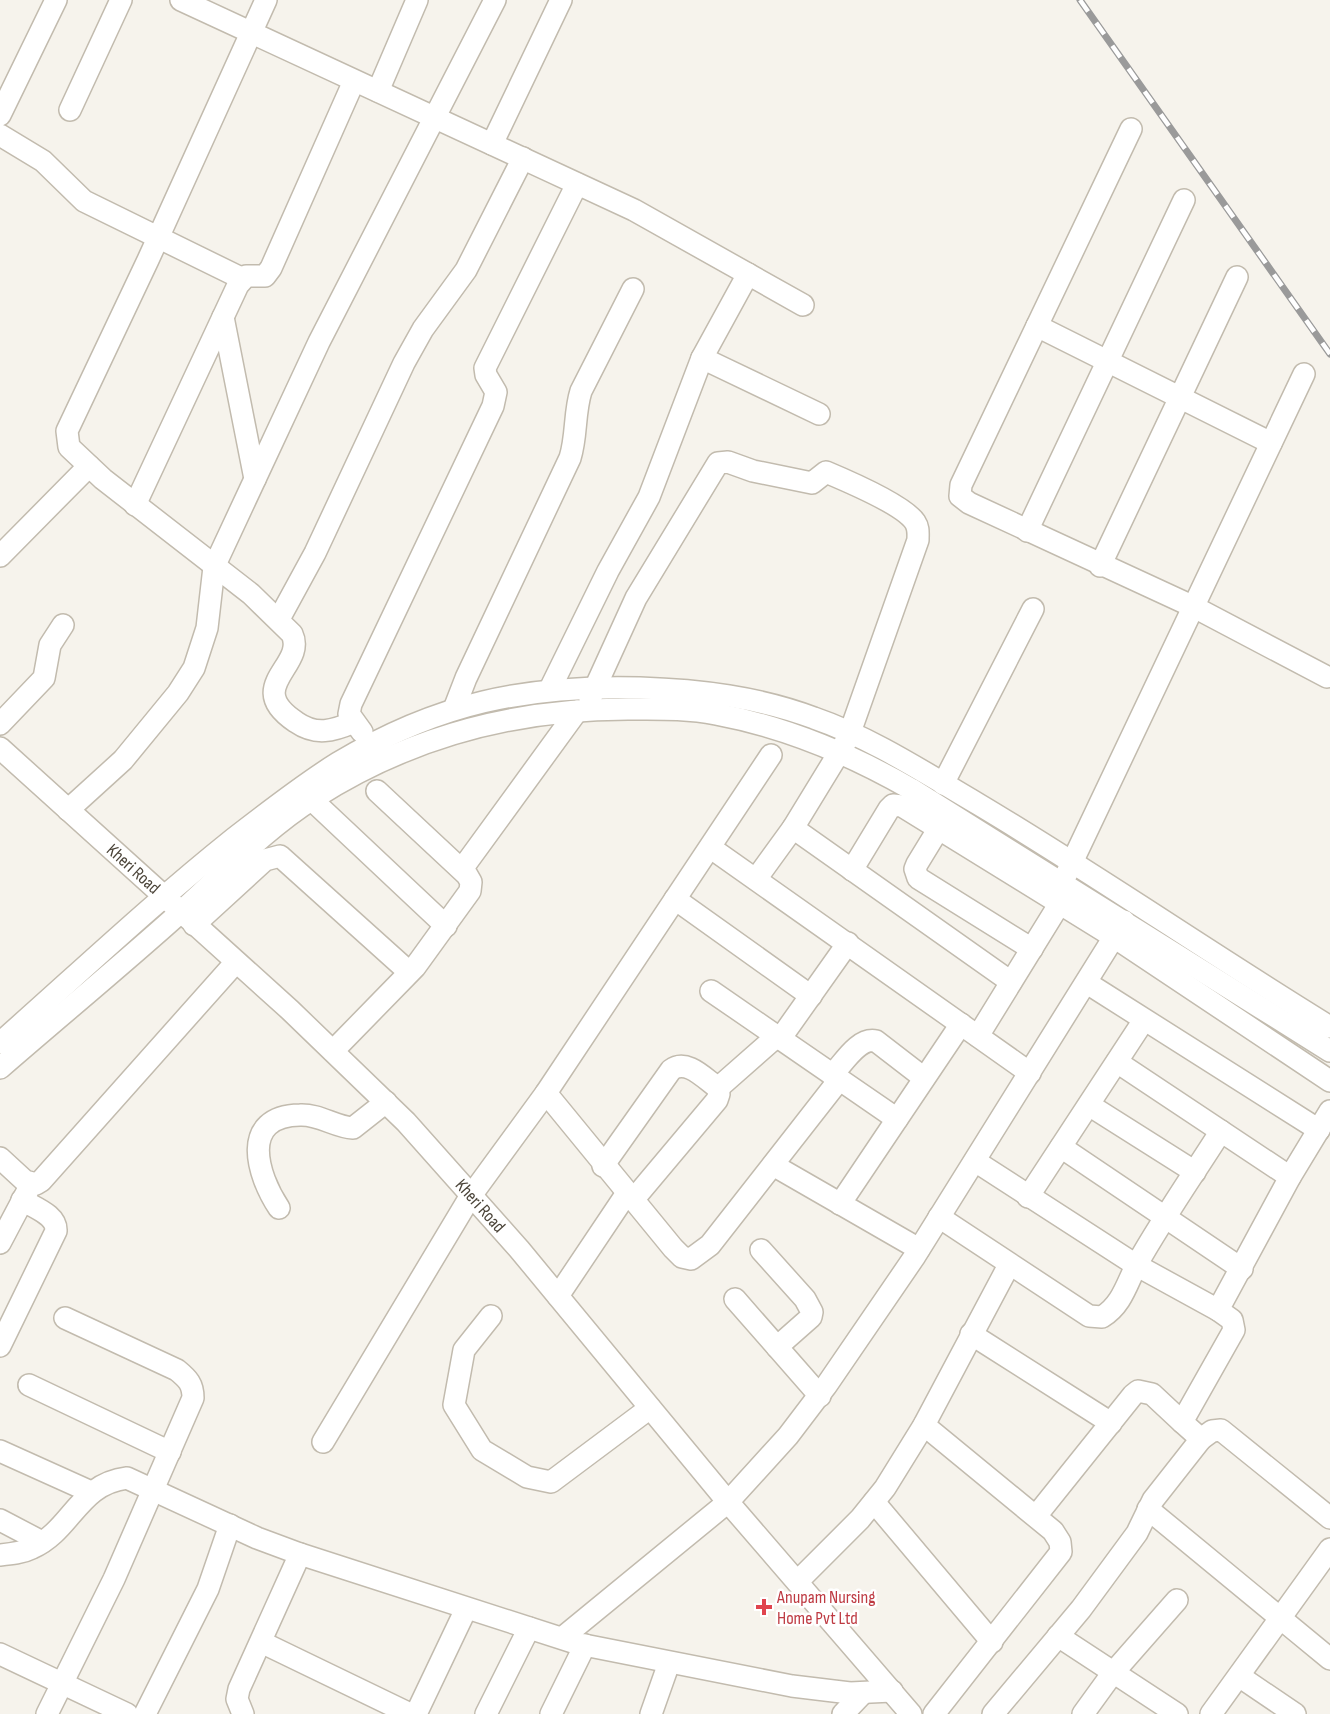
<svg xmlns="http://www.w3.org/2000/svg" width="1330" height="1714" viewBox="0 0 1330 1714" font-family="'Sofia Sans Condensed',sans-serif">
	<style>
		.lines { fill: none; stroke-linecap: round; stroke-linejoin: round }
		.minor-casing { stroke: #c2bbae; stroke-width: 24 }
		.minor { stroke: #fff; stroke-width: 21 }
		.rail-casing { stroke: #9a9a9a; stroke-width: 7 }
		.rail { stroke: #fff; stroke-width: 4.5; stroke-dasharray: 14; stroke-linecap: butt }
		.health-dot { fill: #e0444e; stroke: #fff; stroke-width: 2 }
		.labels { text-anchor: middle; stroke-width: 5; stroke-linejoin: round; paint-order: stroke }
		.street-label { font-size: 18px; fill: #4b4439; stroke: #fff }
		.health-label { font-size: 18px; fill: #be3a42; stroke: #fff; text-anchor: start }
	</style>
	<rect width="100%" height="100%" fill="#f6f3ec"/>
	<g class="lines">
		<defs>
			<g id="minor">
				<path d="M181 0 634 210 803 305"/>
				<path d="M266 0 148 260 67 431 69 447 103 479 251 594 292 634C307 666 242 686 296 722 316 736 333 731 354 722"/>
				<path d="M378 91 417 0"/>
				<path d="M70 110 121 0"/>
				<path d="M0 115 56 0"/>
				<path d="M1131 129 961 485 960 496 969 503 1194 607 1327 677"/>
				<path d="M0 135 43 161 84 201 243 279"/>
				<path d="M492 144 561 0"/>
				<path d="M223 317 255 479"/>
				<path d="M1037 326 1271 443"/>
				<path d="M702 358 819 414"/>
				<path d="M135 505 238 285 246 276H265L271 268 354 81"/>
				<path d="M1027 531 1184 200"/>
				<path d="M0 556 89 466"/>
				<path d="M1100 566 1237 277"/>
				<path d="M279 619 315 553 404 363 423 329 466 270 523 158"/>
				<path d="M550 689 608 571 649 497 702 358 748 274"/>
				<path d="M590 699 636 598 718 463 728 462 753 471 812 483 826 472C845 480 904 505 915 522 919 528 918 533 918 540L848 738 793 828 756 879"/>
				<path d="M454 709 466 678 570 458C577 436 574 413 581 391L633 289"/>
				<path d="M0 724 44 678 50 645 63 625"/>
				<path d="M362 732 349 714 351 704 493 406 496 392 486 375 485 368 577 184"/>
				<path id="s1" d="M0 748 290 1010 406 1122 519 1249 728 1502 911 1714"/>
				<path d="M943 784 1033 609"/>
				<path d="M311 799 446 926"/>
				<path d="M68 810 123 760 178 693 194 668 207 628 214 567 319 342 495 0"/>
				<path d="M793 828 1011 982"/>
				<path d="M939 828 917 864 915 869 918 878 1032 949"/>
				<path d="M711 848 1030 1073"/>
				<path d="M462 869 577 711"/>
				<path d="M852 870 889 809 893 805 902 806 1114 937 1330 1081"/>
				<path d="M1066 875 1304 374"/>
				<path d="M675 899 811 996"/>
				<path d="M194 925 265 860 280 856 409 972"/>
				<path d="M1087 983 1319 1130"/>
				<path d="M711 991 897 1119"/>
				<path d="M978 1036 1060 903"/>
				<path d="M780 1039 848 943"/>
				<path d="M0 1043C77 975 152 904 232 840 267 813 301 786 338 763 437 703 526 685 640 688 700 690 758 697 814 718 872 738 925 773 978 804 1097 875 1211 954 1330 1027"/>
				<path d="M333 1051 415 967 470 891 471 882 467 875 377 791"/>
				<path d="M1117 1062 1290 1177"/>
				<path d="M0 1068C61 1015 123 964 183 910 225 872 266 828 314 798 409 737 515 709 628 709 657 709 687 708 716 714 786 727 850 754 911 789L1330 1051"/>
				<path d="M832 1075C843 1064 858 1037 876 1041L924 1078"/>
				<path d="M718 1088 777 1036"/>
				<path d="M546 1093 673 1248 682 1257 691 1259 710 1245 839 1080"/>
				<path d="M1089 1105 1195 1172"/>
				<path d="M1061 1147 1242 1269"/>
				<path d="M0 1158 25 1181 36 1184 41 1181 236 962"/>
				<path d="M975 1161 1136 1265 1218 1310"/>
				<path d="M773 1165 919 1249"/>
				<path d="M603 1166 671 1070C687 1058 705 1079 718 1088L719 1094 717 1100 633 1200"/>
				<path d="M1028 1197 1144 1020"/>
				<path d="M840 1204 961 1024"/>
				<path d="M279 1208C257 1175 239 1116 300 1115 319 1114 335 1127 353 1128L386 1102"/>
				<path d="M939 1217 1089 1316 1102 1317C1122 1305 1127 1283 1137 1264 1163 1218 1193 1175 1221 1131"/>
				<path d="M0 1243 28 1190"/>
				<path d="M761 1250 805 1299 812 1312 811 1317 777 1347"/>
				<path d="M558 1296 627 1193"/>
				<path d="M735 1299 820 1396"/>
				<path d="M491 1316 464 1350 454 1405 482 1450 527 1477 551 1482 650 1408"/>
				<path d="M971 1334 1111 1423"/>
				<path d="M0 1346 56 1231C57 1215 35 1208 22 1200"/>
				<path d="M29 1385 170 1452"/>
				<path d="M924 1425 1053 1531 1060 1542 1061 1552 934 1714"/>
				<path d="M1201 1439 1212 1431 1221 1430 1330 1518"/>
				<path d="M323 1442 470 1197 546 1093 771 755"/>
				<path d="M0 1451 91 1492"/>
				<path d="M874 1502 992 1642"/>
				<path d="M1148 1509 1330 1659"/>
				<path d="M1036 1516 1133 1395 1138 1391 1152 1394 1182 1422"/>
				<path d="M0 1520 42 1542"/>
				<path d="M0 1555C11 1554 22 1553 32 1548 72 1530 78 1484 127 1478L257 1538 300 1554 579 1644 792 1686 850 1693 892 1691"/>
				<path d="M798 1581 860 1519 885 1488 924 1425 1009 1265"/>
				<path d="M1058 1636 1177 1714"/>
				<path d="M562 1638 728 1502 788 1436 826 1386 915 1256 1124 921"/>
				<path d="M261 1642 410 1714"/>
				<path d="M0 1654 127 1714"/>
				<path d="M1239 1676 1295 1714"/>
				<path d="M47 1714 114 1579 193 1398C193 1384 188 1379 177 1370L65 1318"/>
				<path d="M145 1714 208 1589 230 1525"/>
				<path d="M243 1714 237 1699 239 1689 300 1554"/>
				<path d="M416 1714 466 1609"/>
				<path d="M486 1714 529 1628"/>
				<path d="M551 1714 585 1645"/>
				<path d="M651 1714 669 1663"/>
				<path d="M843 1714 863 1693"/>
				<path d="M993 1714 1081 1609 1137 1533 1153 1500 1201 1439 1182 1422 1234 1330 1232 1320 1218 1310 1290 1177 1330 1111"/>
				<path d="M1083 1714 1112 1674 1177 1600"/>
				<path d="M1211 1714 1330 1549"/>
			</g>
		</defs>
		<use href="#minor" class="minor-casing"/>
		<use href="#minor" class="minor"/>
		<defs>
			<path id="rail" d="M1080 0 1330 354"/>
		</defs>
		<use href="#rail" class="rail-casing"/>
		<use href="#rail" class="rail"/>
	</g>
	<path class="health-dot" d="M761 1598h6v6h6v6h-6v6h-6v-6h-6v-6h6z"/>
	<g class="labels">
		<g class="street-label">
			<text dy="6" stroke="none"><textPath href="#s1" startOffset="180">Kheri Road</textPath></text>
			<text dy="6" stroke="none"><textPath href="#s1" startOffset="664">Kheri Road</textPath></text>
		</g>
		<g class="health-label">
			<text x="777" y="1603">Anupam Nursing<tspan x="777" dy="21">Home Pvt Ltd</tspan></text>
		</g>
	</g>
</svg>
